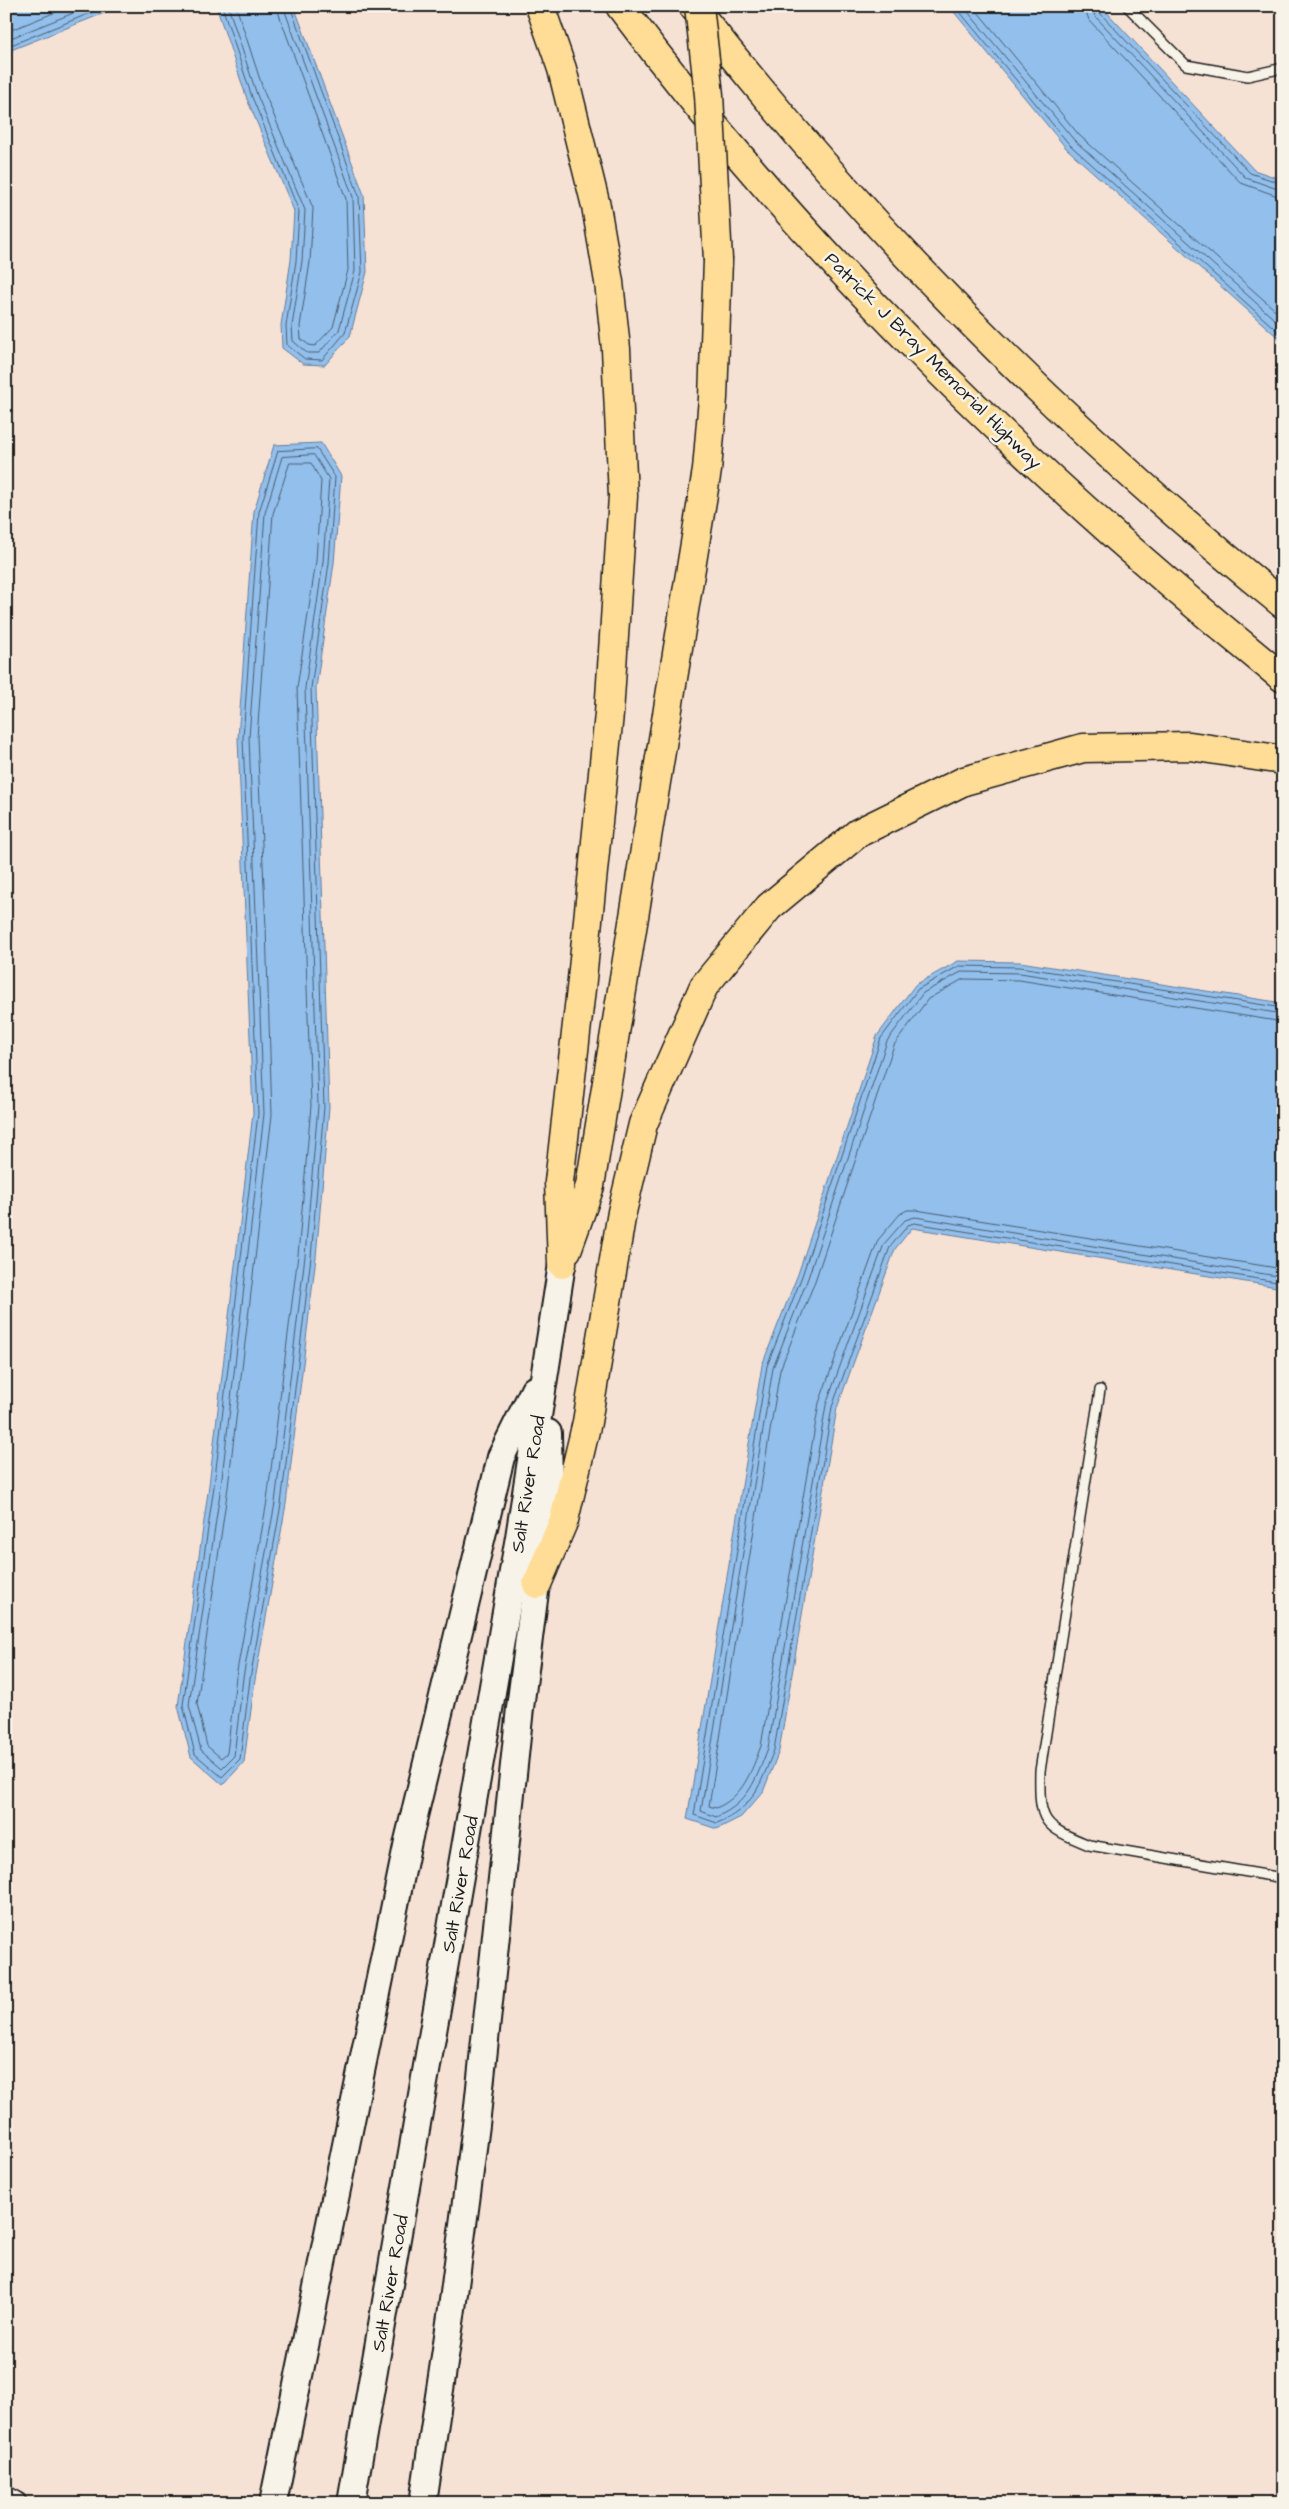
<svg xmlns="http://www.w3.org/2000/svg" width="1289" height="2509" viewBox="0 0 1289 2509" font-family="'Architects Daughter',sans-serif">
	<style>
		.built { fill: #f6e1d5 }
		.water { fill: #92bfec; stroke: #637e99 }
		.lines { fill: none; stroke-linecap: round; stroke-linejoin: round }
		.shore { stroke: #4b5d6f; stroke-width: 1 }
		.service-casing { stroke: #1c1c1c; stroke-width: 12 }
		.tertiary-casing { stroke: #1c1c1c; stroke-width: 26 }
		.secondary-casing { stroke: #1c1c1c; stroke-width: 30 }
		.motorway-casing { stroke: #1c1c1c; stroke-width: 31 }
		.service { stroke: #f7f3e8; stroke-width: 9 }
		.tertiary { stroke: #f7f3e8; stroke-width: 22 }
		.secondary { stroke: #f7f3e8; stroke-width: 26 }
		.motorway { stroke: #ffdd96; stroke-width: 28 }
		.motorway-bridge-casing { stroke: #1c1c1c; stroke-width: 31; stroke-linecap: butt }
		.motorway-bridge { stroke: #ffdd96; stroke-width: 28 }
		.labels { text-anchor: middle; stroke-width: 5; stroke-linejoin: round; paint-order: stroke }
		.street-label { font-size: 19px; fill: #1c1c1c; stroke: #f7f3e8 }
	</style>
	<rect width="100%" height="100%" fill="#f7f3e8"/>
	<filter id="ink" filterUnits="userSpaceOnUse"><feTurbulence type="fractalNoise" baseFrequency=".02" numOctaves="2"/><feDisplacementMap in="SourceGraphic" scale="10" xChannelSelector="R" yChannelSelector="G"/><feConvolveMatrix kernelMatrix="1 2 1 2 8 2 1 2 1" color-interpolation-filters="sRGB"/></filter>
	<g filter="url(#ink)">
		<rect class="built" x="6" y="6" width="1277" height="2497"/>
		<g class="water">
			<path d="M7 6H122L6 52Z"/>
			<path d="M216 6H294L364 195 367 272 350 336 325 365 303 364 282 348 281 325 291 260 294 211 247 99Z"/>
			<path d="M949 6H1101L1254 170 1283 180V342L1066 148Z"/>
			<path d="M321 443 341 476 334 563 316 688 329 1107 316 1257 286 1504 255 1680 244 1762 223 1785 191 1757 178 1706 209 1485 253 1113 238 738 254 511 274 445Z"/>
			<path d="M958 961 1020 962 1283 1003V1288L912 1228 895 1249 837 1408 779 1751 763 1792 741 1817 717 1829 687 1819 762 1365 798 1274 877 1036 915 985Z"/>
		</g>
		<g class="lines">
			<g class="shore">
				<path d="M222 6 252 97 299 211 296 261 286 326 287 345 305 359 322 360 345 333 362 272 359 196 290 6"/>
				<path d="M228 6 257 95 305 210 302 261 292 326 293 341 307 353H319L339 330 355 271 353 197 283 6"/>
				<path d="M236 6 264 92 313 208 310 262 300 326 301 339 309 345 315 346 333 327 348 270 346 199 276 6"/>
				<path d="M955 6 1069 144 1283 336"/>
				<path d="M963 6 1074 140 1283 327"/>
				<path d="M973 6 1079 135 1283 317"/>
				<path d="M1084 6 1089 20 1241 183 1283 198"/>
				<path d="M1091 6 1095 16 1246 178 1283 191"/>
				<path d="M1098 6 1099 12 1250 173 1283 184"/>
				<path d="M6 32 71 6"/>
				<path d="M6 40 91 6"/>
				<path d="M6 47 108 6"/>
				<path d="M317 449 335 477 329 563 311 688 324 1107 311 1257 281 1504 250 1679 240 1759 222 1777 195 1754 183 1705 214 1486 258 1114 243 738 259 512 278 451Z"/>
				<path d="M314 455 329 479 323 562 305 688 318 1106 305 1256 275 1503 243 1678 234 1756 222 1768 201 1750 189 1705 221 1486 264 1114 249 738 265 513 282 457Z"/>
				<path d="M290 463H311L321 481 316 561 297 688 311 1106 298 1255 267 1501 236 1677 227 1753 221 1758 207 1746 197 1704 228 1487 272 1115 266 928 257 738 273 514Z"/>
				<path d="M1283 1008 1020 967 959 966 918 989 881 1038 802 1276 767 1366 694 1815 717 1823C754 1808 760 1785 774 1750L832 1407 890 1247 908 1225 914 1223 1283 1283"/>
				<path d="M1283 1014 1020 973 961 972 923 993 887 1041 808 1278 773 1368 701 1811 716 1817C749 1803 756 1779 768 1748L826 1405 884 1244 905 1220 915 1217 1283 1277"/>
				<path d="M1283 1022 1019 980 963 979 928 999 894 1045 815 1281 780 1370 709 1806 716 1808C743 1797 751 1772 761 1746L819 1403 878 1240 900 1214 907 1210H916L1283 1269"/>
			</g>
			<defs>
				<g id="service">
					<path d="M1127 6 1186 65 1248 76 1283 68"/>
					<path d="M1100 1390 1040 1771C1039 1822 1042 1826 1089 1845L1283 1878"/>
				</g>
				<path id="tertiary" d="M6 2498 15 2503"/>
				<g id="secondary">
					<path d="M273 2503 408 1841 501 1457 534 1390"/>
					<path d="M351 2503 519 1537 562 1264"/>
					<path d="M423 2503 451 2316 476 2125 520 1708 549 1483 548 1433"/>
				</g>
				<g id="motorway">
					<path d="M540 6 562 69 596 206 609 282 616 349 623 496 609 714 581 989 559 1182 562 1264"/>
					<path d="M620 6C808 259 1039 480 1283 678"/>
					<path d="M693 6C865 227 1065 428 1283 604"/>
					<path d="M567 1250 590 1186 707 470 713 398 718 260"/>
					<path d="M537 1584 564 1520 587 1422 622 1212 643 1124 704 986 769 907 858 833 964 781 1083 748 1190 746 1283 760"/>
				</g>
			</defs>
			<use href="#service" class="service-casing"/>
			<use href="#tertiary" class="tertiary-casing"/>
			<use href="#secondary" class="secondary-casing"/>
			<use href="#motorway" class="motorway-casing"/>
			<use href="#service" class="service"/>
			<use href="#tertiary" class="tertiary"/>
			<use href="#secondary" class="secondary"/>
			<use href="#motorway" class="motorway"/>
			<defs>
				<path id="motorway-bridge" d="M699 6 709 95 718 260"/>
			</defs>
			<use href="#motorway-bridge" class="motorway-bridge-casing"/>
			<use href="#motorway-bridge" class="motorway-bridge"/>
		</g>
	</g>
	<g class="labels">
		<g class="street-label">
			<text transform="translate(934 360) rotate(45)" y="7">Patrick J Bray Memorial Highway</text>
			<text transform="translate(527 1484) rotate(-81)" y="7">Salt River Road</text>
			<text transform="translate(459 1884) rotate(-80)" y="7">Salt River Road</text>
			<text transform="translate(389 2283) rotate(-80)" y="7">Salt River Road</text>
		</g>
	</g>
	<rect width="1289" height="2509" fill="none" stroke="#f7f3e8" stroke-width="25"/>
	<rect x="12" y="12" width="1264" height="2484" fill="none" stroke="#1c1c1c" stroke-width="2" filter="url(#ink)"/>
</svg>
